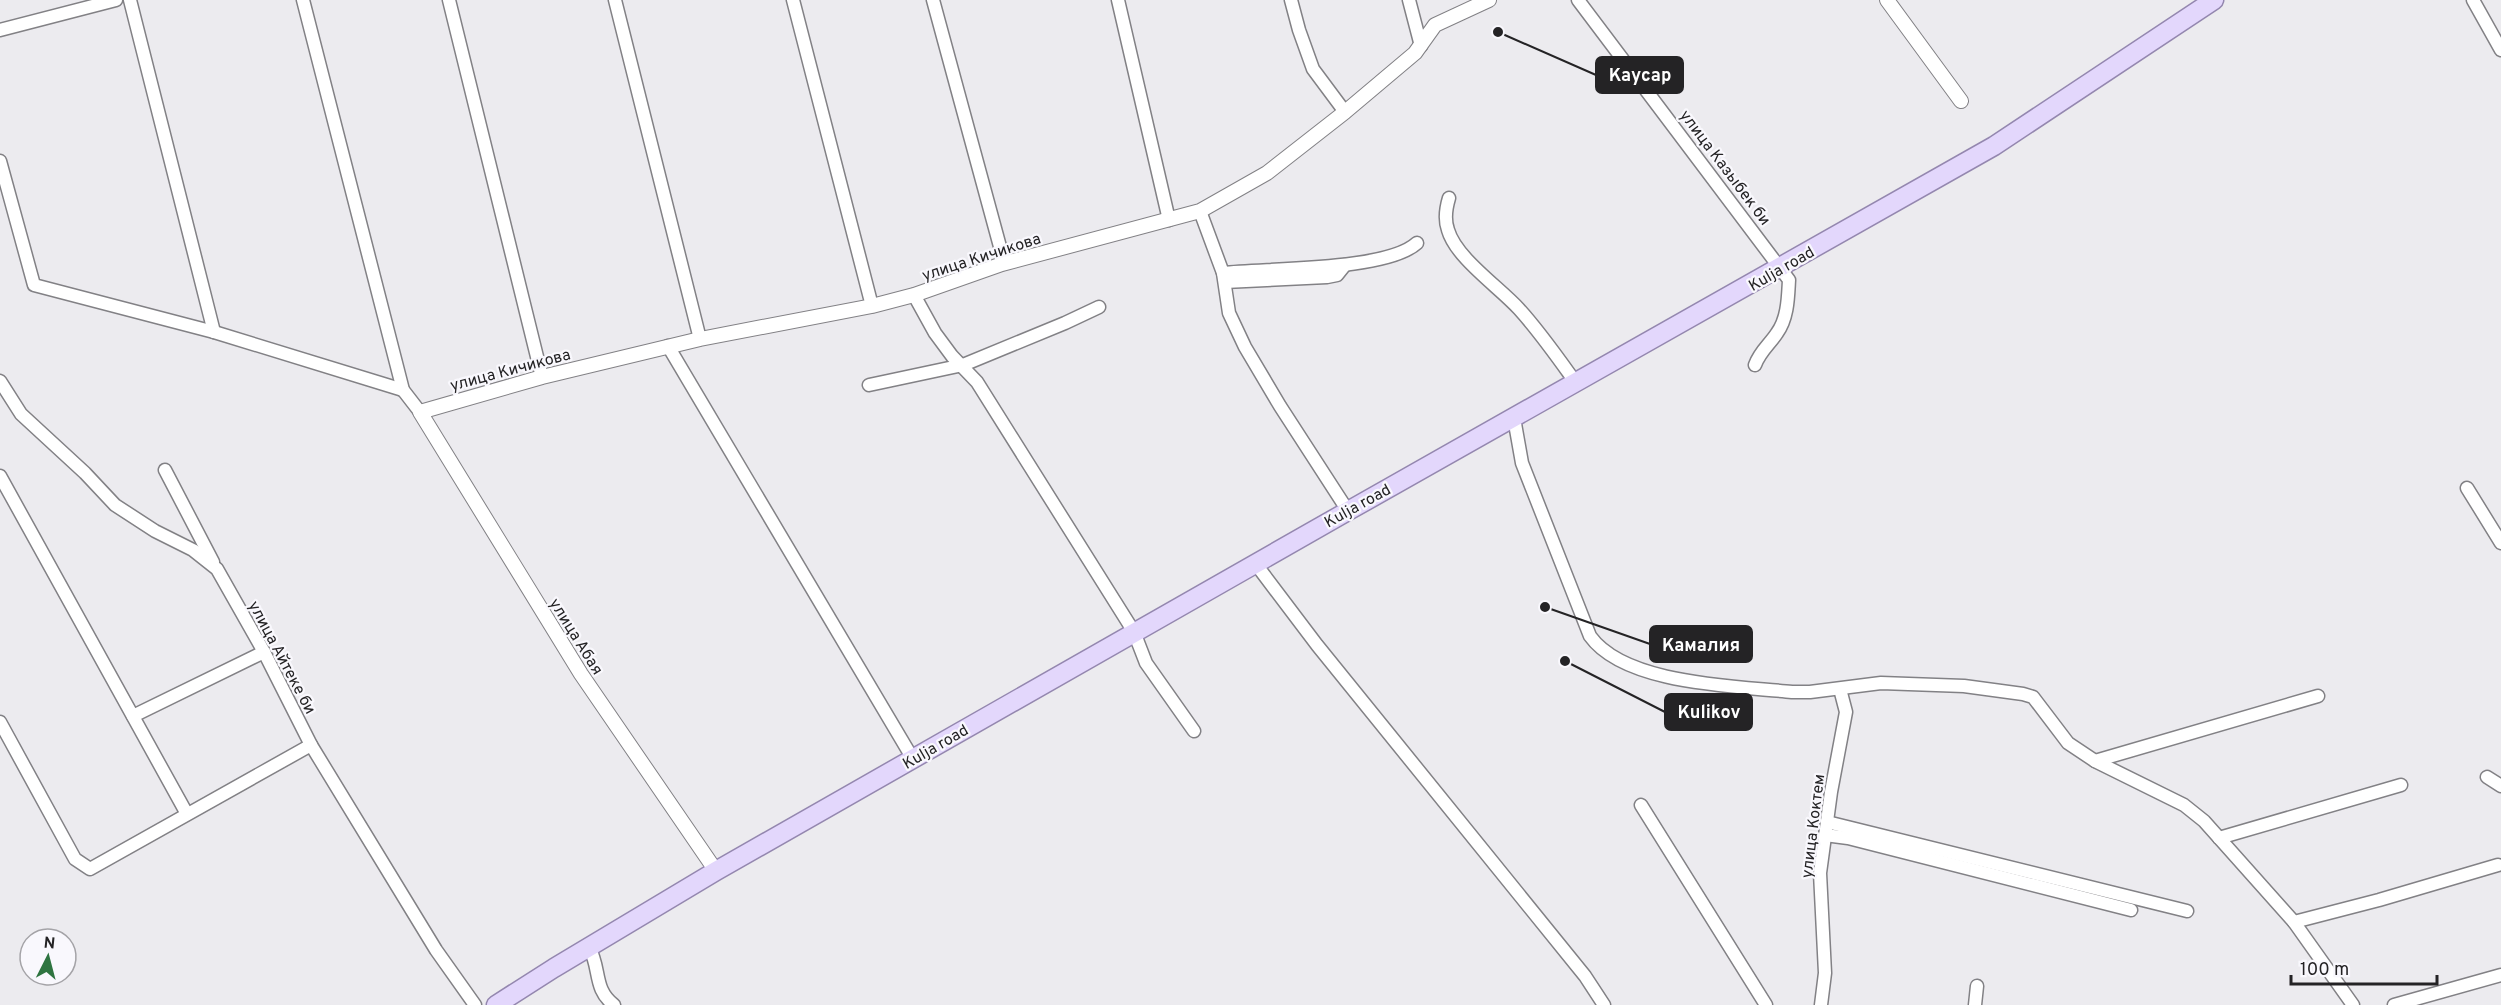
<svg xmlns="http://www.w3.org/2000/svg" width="2501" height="1005" viewBox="0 0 2501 1005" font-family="Overpass,sans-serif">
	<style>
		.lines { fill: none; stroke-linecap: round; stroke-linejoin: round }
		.minor-casing { stroke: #828185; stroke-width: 15 }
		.tertiary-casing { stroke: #828185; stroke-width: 16 }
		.primary-casing { stroke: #9487af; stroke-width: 21 }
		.minor { stroke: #fff; stroke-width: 12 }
		.tertiary { stroke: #fff; stroke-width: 14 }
		.primary { stroke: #e3d7fc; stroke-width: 18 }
		.labels { text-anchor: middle; stroke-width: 4.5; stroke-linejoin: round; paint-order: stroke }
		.street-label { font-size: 16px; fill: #242325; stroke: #f9f8fd }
		.leader { fill: none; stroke: #242325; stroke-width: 2 }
		.callout-dot { fill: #242325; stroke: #f9f8fd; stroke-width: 2 }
		.callout { fill: #242325; stroke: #242325; stroke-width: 2 }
		.callout-label { font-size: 18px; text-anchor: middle; font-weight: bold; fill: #fff }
	</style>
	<rect width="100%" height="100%" fill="#ecebef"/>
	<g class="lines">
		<defs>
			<g id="minor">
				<path d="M130 0 214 332"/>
				<path d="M303 0 403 390 420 412"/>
				<path d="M449 0 542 377"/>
				<path d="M615 0 700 339"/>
				<path d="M793 0 872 306"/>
				<path d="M933 0 1002 254V264"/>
				<path d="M1118 0 1169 220"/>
				<path d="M1291 0 1299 30 1313 69 1345 112"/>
				<path d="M1409 0 1421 46"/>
				<path d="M1578 0 1789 280C1788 297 1788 318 1777 333 1770 344 1760 351 1755 365"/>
				<path d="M2473 0 2501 50"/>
				<path d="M0 30 116 0"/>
				<path d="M0 161 34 285 214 332 403 390"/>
				<path d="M1449 198C1446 208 1444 219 1448 230 1456 258 1499 287 1519 309 1540 332 1558 358 1576 383"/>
				<path d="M1200 211 1223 273 1229 313 1245 347 1280 406 1348 511"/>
				<path d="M1223 273C1267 268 1387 271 1417 243"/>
				<path d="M1225 282 1327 277 1337 275 1345 265"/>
				<path d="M914 295 935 333 952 356 977 382 1134 632 1146 663 1194 731"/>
				<path d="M668 346 913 759"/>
				<path d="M0 381 21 414 85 473 115 505 155 531 193 550 217 569 264 652 311 745 436 950 475 1005"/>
				<path d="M869 385 963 365 1065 323 1099 307"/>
				<path d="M1514 418 1522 463 1590 636C1625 685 1737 686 1792 692H1810L1881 683 1964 686 2023 694 2033 697 2068 743 2095 761 2184 805 2204 821 2294 922 2379 900 2498 865"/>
				<path d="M165 470 213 562"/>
				<path d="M0 476 187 814"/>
				<path d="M2467 488 2501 543"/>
				<path d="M1255 563 1317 645 1585 976 1604 1005"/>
				<path d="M133 716 264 652"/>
				<path d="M0 722 75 859 90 869 311 745"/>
				<path d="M2095 761 2318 696"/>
				<path d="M2487 777 2501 786"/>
				<path d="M1641 805 1766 1005"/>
				<path d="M1827 822 2187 911"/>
				<path d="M1825 835 1848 838 2131 910"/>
				<path d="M2219 838 2401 785"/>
				<path d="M2294 922 2353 1005"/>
				<path d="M589 947C601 969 593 989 614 1005"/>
				<path d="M1821 1005 1825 973 1820 873 1831 792 1846 712 1840 689"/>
				<path d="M1975 1005 1977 986"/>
				<path d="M2394 1005 2501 975"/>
			</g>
			<g id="tertiary">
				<path d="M1887 0 1961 101"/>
				<path d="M716 871 581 674 420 412 542 377 700 339 872 306 914 295 1002 264 1200 211 1267 173 1345 112 1415 53 1435 25 1489 0"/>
			</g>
			<path id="primary" d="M496 1005 554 968 716 871 1348 511 1994 146 2214 0"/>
		</defs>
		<use href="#minor" class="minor-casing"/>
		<use href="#tertiary" class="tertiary-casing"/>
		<use href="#primary" class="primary-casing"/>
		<use href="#minor" class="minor"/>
		<use href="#tertiary" class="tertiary"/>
		<use href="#primary" class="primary"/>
	</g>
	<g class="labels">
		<g class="street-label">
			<text transform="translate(1726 167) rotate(53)" y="6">улица Казыбек би</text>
			<text transform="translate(981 256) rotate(-18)" y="6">улица Кичикова</text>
			<text transform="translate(1781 268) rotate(-30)" y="6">Kulja road</text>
			<text transform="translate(510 369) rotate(-15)" y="6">улица Кичикова</text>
			<text transform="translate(1357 505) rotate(-29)" y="6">Kulja road</text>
			<text transform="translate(577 636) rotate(58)" y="6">улица Абая</text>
			<text transform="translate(283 657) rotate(62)" y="6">улица Айтеке би</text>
			<text transform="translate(935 746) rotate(-30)" y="6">Kulja road</text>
			<text transform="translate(1812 826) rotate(-83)" y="6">улица Коктем</text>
		</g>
	</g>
	<path class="leader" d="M1498 32L1596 75M1545 607L1650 644M1565 661L1665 712"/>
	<g class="callout-dot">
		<circle cx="1498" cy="32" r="6"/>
		<circle cx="1545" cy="607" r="6"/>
		<circle cx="1565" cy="661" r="6"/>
	</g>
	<g class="callout">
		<rect x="1596" y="57" width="87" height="36" rx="6"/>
		<rect x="1650" y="626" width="102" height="36" rx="6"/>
		<rect x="1665" y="694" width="87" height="36" rx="6"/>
	</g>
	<g class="callout-label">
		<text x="1640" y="81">Каусар</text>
		<text x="1701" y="651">Камалия</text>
		<text x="1709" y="718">Kulikov</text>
	</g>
	<g transform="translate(48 957) rotate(6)"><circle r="28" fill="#f9f8fd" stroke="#a4a3a7" stroke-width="1.5"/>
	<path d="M0-4.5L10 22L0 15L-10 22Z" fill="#2e7440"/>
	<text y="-9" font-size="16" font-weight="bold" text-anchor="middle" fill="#242325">N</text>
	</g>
	<path d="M2291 975v9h146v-9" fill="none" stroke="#242325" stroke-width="3"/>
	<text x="2300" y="975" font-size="18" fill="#242325" stroke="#f9f8fd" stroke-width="4.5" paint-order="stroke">100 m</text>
</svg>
